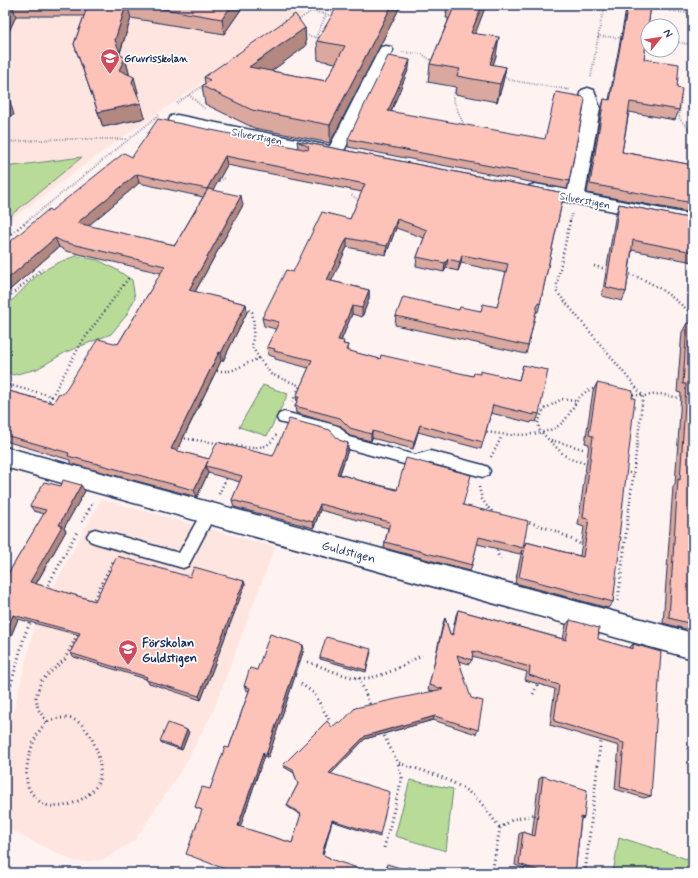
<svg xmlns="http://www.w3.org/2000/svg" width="698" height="878" viewBox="0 0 698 878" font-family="Mynerve,sans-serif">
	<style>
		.built { fill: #ffe5e0 }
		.green { fill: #b8dc97; stroke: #6a867a }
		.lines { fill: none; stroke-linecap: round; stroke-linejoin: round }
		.service-casing { stroke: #1b2f5e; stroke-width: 3 }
		.minor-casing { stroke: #1b2f5e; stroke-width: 3 }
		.path-far2 { stroke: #1b2f5e; stroke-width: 2; stroke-dasharray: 0.5 2; stroke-linecap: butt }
		.path-far1 { stroke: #1b2f5e; stroke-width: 2.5; stroke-dasharray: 1 3; stroke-linecap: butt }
		.path { stroke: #1b2f5e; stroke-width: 3; stroke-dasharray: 1 3.5; stroke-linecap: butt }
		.service { fill: #fff; fill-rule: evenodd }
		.minor { fill: #fff; fill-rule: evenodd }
		.wall { fill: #daa89e; stroke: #1b2f5e; fill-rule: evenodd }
		.shaded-wall { fill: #b28881; stroke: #1b2f5e }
		.building { fill: #fec3b8; stroke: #1b2f5e }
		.labels { text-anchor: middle; stroke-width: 3.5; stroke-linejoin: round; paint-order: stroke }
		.far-poi-label { font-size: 11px; font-weight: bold; fill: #1b2f5e; stroke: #fff; text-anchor: start }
		.far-street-label { font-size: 11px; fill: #1b2f5e; stroke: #fff }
		.street-label { font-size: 13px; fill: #1b2f5e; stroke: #fff }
		.poi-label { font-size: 13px; font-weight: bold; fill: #1b2f5e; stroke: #fff; text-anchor: start }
	</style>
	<rect width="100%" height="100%" fill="#fff3f1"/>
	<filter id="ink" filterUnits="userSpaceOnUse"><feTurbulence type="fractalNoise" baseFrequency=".025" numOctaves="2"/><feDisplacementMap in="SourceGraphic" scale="8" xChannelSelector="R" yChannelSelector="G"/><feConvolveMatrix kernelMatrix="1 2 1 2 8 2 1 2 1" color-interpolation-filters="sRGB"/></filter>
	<g filter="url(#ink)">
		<g class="built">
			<path d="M5 5H316L113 144 5 224Z"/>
			<path d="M101 499 275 547 213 712 183 768 134 841 104 860 75 862 26 838 5 826V746L36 619Z"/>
		</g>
		<g class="green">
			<path d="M82 157 5 220V167Z"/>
			<path d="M76 256 98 260 117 270 132 280 135 298 126 316 111 334 66 352 37 369 13 375 5 370V306C18 297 27 283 39 274 50 266 63 260 76 256Z"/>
			<path d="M263 385 288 394 267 436 239 427Z"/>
			<path d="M410 780 453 789 446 851 395 836Z"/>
			<path d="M619 837 693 861V873H613Z"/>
		</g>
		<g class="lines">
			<defs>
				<g id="service">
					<path d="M284 412 335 425 340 427 349 437 415 455 430 451 483 465 488 467 490 471 488 475 483 477 430 463 415 467 345 448 340 446 331 436 279 422 277 418 279 414Z"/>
					<path d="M209 506 214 508 216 513 188 566 183 568 95 543 90 541 87 536 90 531 95 529 179 553 204 508Z"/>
				</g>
				<g id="minor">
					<path d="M386 46 391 47 393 50 342 155 336 156 327 155 177 125 171 124 169 120 171 116 177 115 330 146 379 50 381 47Z"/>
					<path d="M588 88 594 90 600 108 585 194 693 215V227L529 194 526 190 529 186 535 184 568 190 584 108 580 93 582 90Z"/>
					<path d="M5 447 693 633V659L5 467Z"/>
				</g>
			</defs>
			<use href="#service" class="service-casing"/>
			<use href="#minor" class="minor-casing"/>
			<g class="path-far2">
				<path d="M647 7 693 14"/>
				<path d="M311 11 333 16"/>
				<path d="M297 21 320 5"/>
				<path d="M303 35 322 38"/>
				<path d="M598 36 623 38"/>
				<path d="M316 37 326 15"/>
				<path d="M672 41 693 45"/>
				<path d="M402 52 422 54 432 61"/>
				<path d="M501 75 509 80 570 90"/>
				<path d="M591 77 602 16 606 5"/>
				<path d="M456 85 453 99 465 128"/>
				<path d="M189 95 205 109"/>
				<path d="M681 96 679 118 693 134"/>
				<path d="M177 103 204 85"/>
				<path d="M5 142 58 139H127"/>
				<path d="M215 183 225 178"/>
				<path d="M352 195 360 202"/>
				<path d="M26 222 159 115"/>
				<path d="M570 222 572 213"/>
			</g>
			<g class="path-far1">
				<path d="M570 221 557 283V292L643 396 629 509"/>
				<path d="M5 239 27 221"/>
				<path d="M594 266 609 270"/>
				<path d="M626 273C653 281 673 297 693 315"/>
				<path d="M5 300 42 269"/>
				<path d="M245 308 252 312 254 325 252 347 259 358 271 374 303 387"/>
				<path d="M213 371H231L259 358"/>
				<path d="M5 384 52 396 82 342 130 276"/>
				<path d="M629 394 643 396 660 394 684 399"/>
				<path d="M575 401 562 399 543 410 538 423 540 431 564 455 573 460 589 464"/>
				<path d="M292 402 300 386"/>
				<path d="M47 404 52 396"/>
				<path d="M483 431C503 436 548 439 564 421 575 408 577 391 597 388"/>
				<path d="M181 438 252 448 266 446 272 441 277 434"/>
				<path d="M551 440 583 449"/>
				<path d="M491 457 502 436"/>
				<path d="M625 472 635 474"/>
				<path d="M479 487 482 499 489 509"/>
				<path d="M219 494 227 477"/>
				<path d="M89 509 93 502"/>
			</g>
			<g class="path">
				<path d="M488 508 495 514"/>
				<path d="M525 521 556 531 584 546"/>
				<path d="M82 522 90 508"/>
				<path d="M498 546 497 553 500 559"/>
				<path d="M46 589 77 532"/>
				<path d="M618 601 629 508"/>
				<path d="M92 603 113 561"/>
				<path d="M308 662C324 667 341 676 358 678 381 680 403 665 422 655"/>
				<path d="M359 678 371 707"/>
				<path d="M301 684 314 693 329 720"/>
				<path d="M533 694 539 681"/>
				<path d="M5 706 25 634 32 619"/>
				<path d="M61 718C67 718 73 718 78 722 93 732 104 763 99 780 93 800 54 816 38 800 32 794 28 789 27 782 24 765 34 730 49 721 53 719 57 719 61 718Z"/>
				<path d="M47 722 38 709 36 697 41 681 65 659 78 633"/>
				<path d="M382 732 398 763 402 778 384 848"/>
				<path d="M399 763C427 772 458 780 479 801 487 809 493 819 500 828"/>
				<path d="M492 873 500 828 512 820 536 814"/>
				<path d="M585 873 601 738"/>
			</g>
			<use href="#service" class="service"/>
			<use href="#minor" class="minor"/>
		</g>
		<g class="wall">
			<path d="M5 5H244L224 34 131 18 120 53 121 55 125 58 129 73V74L138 92 137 94 145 118 103 127 74 44 84 16H16L5 40Z"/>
			<path d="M366 5H401L330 143 254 128 205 104 202 86 205 83 204 77 305 28 306 46 271 71 326 81 336 63 318 60 317 41 365 8Z"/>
			<path d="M447 5H486L475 33 496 56 493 65 506 67 502 86 497 102 455 94 456 87 428 82 430 64 448 21V18H446L447 13H446Z"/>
			<path d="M627 5H651L644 59 677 88 679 110 675 120 629 112 622 152 693 165V213L587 193 601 109 604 99 609 100 626 10Z"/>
			<path d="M693 10V30L689 20Z"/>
			<path d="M409 68 391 111 569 181 567 189 348 147V139Z"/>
			<path d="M297 141 564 193 540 304 538 312H536L528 346 526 354 395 325 396 316 459 310 481 311 497 307 506 273 461 263 458 271 446 268 444 272 416 266 417 257 424 238 396 228 386 255 347 247 331 281 369 290V299L362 317 352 314 341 341 344 344 348 345V351L380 359 473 376 480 374 519 380 523 365 539 414 536 422 532 421 531 423 491 413 481 449 418 432 413 449 372 438 371 441 350 436 341 426 296 413 295 406 297 401 296 397 309 368 275 359V357L268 355 267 347 276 329 264 326 262 318 293 272 350 219 362 192 227 165 213 190 243 205 195 292 246 304 247 312 223 361H221L177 451 209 459 273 456 348 450 340 474 354 479 463 505 523 547 526 542 580 556 584 527 578 525 589 444 585 443 593 391 597 383 619 537 613 602 608 608 515 583 522 550 520 554 477 544 472 565 470 571 384 548 385 542 388 528 320 510 314 528 234 507 232 500 240 482 208 473 197 497 72 464 70 460 5 441V390L53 403 118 344 161 273 66 251 59 247 5 294 51 211 132 157 298 148ZM139 183 203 197 175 245 88 226Z"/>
			<path d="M619 204 693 219V262L632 250 626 292 622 301 602 296 616 213Z"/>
			<path d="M687 323 692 624 685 629 663 623 673 487 675 484 679 428 681 393 677 392 682 332Z"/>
			<path d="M61 486 85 491 64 528 66 531 36 584 95 601 190 577 244 581 245 585 201 700 149 683 146 679 74 657 70 653 79 635 18 619 5 650V579L44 514 34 511 30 506Z"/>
			<path d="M458 610 563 639 566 625 570 620 598 639 629 648 633 644 651 796 644 798 615 789 619 746 550 725 555 689 525 680 527 672 472 656V660L469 664 459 661 478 730 476 734 433 720 365 739 331 773 380 835V837L332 821 323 855 330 858V859L235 873 202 810 195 807 210 789 229 748 249 691 246 690 244 686 257 670 304 649 268 758 264 756 240 827 292 843 301 815 288 807 287 805 298 784 294 773 284 767 283 765 332 727 341 723 434 691 428 690 443 623 445 618 450 634H452L456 615Z"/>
			<path d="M371 652 366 672 320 659V657Z"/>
			<path d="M189 732 182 750 162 743 160 741Z"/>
			<path d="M543 776 584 818 581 819 575 873H538L515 865 519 834 523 832 532 835 539 779Z"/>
		</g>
		<g class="shaded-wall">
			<path d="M9 5H12L16 16 5 40V13Z"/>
			<path d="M126 5H127L131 18 119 55 115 40Z"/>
			<path d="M232 5H244L224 34 222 19Z"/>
			<path d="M392 5H401L330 143V125Z"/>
			<path d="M482 5H486L469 51 471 33Z"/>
			<path d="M305 28 306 46 251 86 249 67Z"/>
			<path d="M499 37 496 56 487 83 490 64Z"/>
			<path d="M125 58 129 73 123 85 119 70Z"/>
			<path d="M410 60 409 68 388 119V111Z"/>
			<path d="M506 67 502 86 497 102 500 84Z"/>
			<path d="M134 77 138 92 136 97 132 82Z"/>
			<path d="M5 84 14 115 5 117Z"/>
			<path d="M141 103 145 118 103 127 98 112Z"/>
			<path d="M225 156 227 165 209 198 207 189Z"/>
			<path d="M137 174 139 183 81 232 77 223Z"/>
			<path d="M241 196 243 205 191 299 189 290Z"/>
			<path d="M397 219 396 228 386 255 387 246Z"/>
			<path d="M55 238 59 247 5 294V281Z"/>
			<path d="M347 238V247L328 289 327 280Z"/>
			<path d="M462 255 461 263 458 271 460 262Z"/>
			<path d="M448 259 446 268 444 272 445 263Z"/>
			<path d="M369 290V299L362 317V308Z"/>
			<path d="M246 304 247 312 223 361 221 353Z"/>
			<path d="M352 306V314L338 348V340Z"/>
			<path d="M219 352 221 361 174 456 171 449Z"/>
			<path d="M420 425 418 432 413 449 414 442Z"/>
			<path d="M372 431V438L371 441V434Z"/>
			<path d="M348 443V450L337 481V474Z"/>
			<path d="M206 466 208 473 197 497 194 490Z"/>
			<path d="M81 485 85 491 64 528 66 531 34 587 30 582 59 525Z"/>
			<path d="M320 504V510L314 528 313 522Z"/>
			<path d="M244 581 245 585 201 700 199 696Z"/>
			<path d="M13 615 18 619 5 650V634Z"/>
			<path d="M303 645 304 649 268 758 266 755Z"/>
			<path d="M435 716 433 720 365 739 330 775 329 773 365 736Z"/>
			<path d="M187 730 189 732 182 750 180 748Z"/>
			<path d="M263 753 264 756 240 828 238 826Z"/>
			<path d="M332 820V821L322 855V854Z"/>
		</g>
		<g class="building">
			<path d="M5 5H9L5 13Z"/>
			<path d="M88 5H126L115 40 121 55 125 58 119 70 134 77 132 82 141 103 98 112 74 44Z"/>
			<path d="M140 5H232L222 19Z"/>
			<path d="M338 5H349L365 8 366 5H392L330 125 252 110 202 86 210 80 204 77 295 14 305 28 249 67 326 81 345 46 317 41Z"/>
			<path d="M455 5H482L471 33 499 37 490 64 506 67 500 84 457 76 460 69 430 64Z"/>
			<path d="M628 5H651L644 59 679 64 677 88 682 89 679 110 630 102 622 152 693 165V203L590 184 604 99 610 100Z"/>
			<path d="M388 56 410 60 388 111 545 139 556 92 584 97 585 100 569 181 348 139Z"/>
			<path d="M5 91 8 100 5 101Z"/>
			<path d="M158 119 308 150 309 147 297 141 564 193 540 304 538 303 528 346 396 316 403 297 459 310 460 307 481 311 483 304 497 307 508 264 462 255 460 262 448 259 445 263 417 257 427 230 397 219 387 246 347 238 327 280 369 290 362 308 352 306 338 340 344 341 343 344 348 345 346 350 380 359 381 355 473 376 474 373 480 374V371L519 380 523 365 548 370 539 414 534 413V415L493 405 483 442 420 425 414 442 372 431 371 434 350 428 340 418 295 406 299 397H296L312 360 274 351 275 349 267 347 279 322 262 318 286 270 293 272 322 212 350 219 365 184 225 156 207 189 137 174 77 223 175 245 208 189 241 196 189 290 246 304 221 353 219 352 171 449 209 459 217 442 273 456 289 419 330 430 339 440 348 443 337 474 354 478V479L397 490 406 458 471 475 463 505 528 521 523 548 479 537 472 565 385 542 390 522 320 504 313 522 232 500 242 476 206 466 208 461 194 490 68 456 69 453 5 435V390L53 403 59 393 63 394 98 339 118 344 165 266 63 242 55 238 5 281V246L49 209 51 211 124 153 132 157Z"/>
			<path d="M619 204 693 219V252L633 240 626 292 606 287Z"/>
			<path d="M687 323 693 324V599L692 624 669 618 678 479 680 480 684 420 686 384H683Z"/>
			<path d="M597 383 633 391 632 398H635L619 537H621L613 602 519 577 526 542 583 557 589 519 583 518 593 436 589 435Z"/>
			<path d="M63 480 81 485 59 525 62 526 30 582 95 601 117 556 190 577 194 567 244 581 199 696 146 680 147 677 70 653 80 633 13 615 5 634V579L46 510 30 506 44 482 61 486Z"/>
			<path d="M458 610 566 640 570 620 599 628 598 639 633 649V644L661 652 651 796 620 787 624 743 554 721 559 685 529 675 530 667 473 651 472 660 457 655 471 698 483 701 478 730 435 716 365 736 329 773 390 792 380 835 332 820 322 854 330 858V859L373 873H235L186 854 202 810 195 807 202 787 210 789 225 747 229 748 250 688 244 686 250 668 257 670 270 634 303 645 266 755 263 753 238 826 292 843 301 814 287 805 298 784 293 770 283 765 327 721 332 727 338 722 341 723 355 708 443 689 429 685 445 618 450 634 453 635Z"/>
			<path d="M326 637 371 649 366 670 320 657Z"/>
			<path d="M168 723 187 730 180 748 160 741Z"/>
			<path d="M543 776 587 790 584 818 581 817 575 873H545L519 864 523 832 535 836Z"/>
			<path d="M387 864 407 870 408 867 425 873H385Z"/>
		</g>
	</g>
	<defs>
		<symbol id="school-pin" viewBox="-11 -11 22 30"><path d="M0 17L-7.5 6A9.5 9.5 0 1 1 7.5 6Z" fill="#d1495b" stroke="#fff"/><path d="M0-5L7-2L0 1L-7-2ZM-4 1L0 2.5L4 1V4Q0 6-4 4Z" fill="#fff"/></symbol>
	</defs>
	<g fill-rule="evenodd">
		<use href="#school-pin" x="99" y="47" width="22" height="30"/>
		<use href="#school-pin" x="117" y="638" width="22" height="30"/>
	</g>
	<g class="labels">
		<g class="far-poi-label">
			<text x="124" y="62">Gruvrisskolan</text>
		</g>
		<g class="far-street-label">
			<text transform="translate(257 136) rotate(11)" y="4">Silverstigen</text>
			<text transform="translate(585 200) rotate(11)" y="4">Silverstigen</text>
		</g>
		<g class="street-label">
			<text transform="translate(349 551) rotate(15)" y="5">Guldstigen</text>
		</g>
		<g class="poi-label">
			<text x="142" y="647">Förskolan<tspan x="142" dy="15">Guldstigen</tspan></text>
		</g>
	</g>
	<rect width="698" height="878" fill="none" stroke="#fff" stroke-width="20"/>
	<rect x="10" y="10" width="678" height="858" fill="none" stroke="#1b2f5e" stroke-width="1.5" filter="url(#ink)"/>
	<g transform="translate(660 38) rotate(60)"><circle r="19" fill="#ffffff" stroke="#a4acbf"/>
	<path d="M0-3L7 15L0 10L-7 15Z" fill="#d1495b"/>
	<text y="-6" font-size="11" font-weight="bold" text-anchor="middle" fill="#1b2f5e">N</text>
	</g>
</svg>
